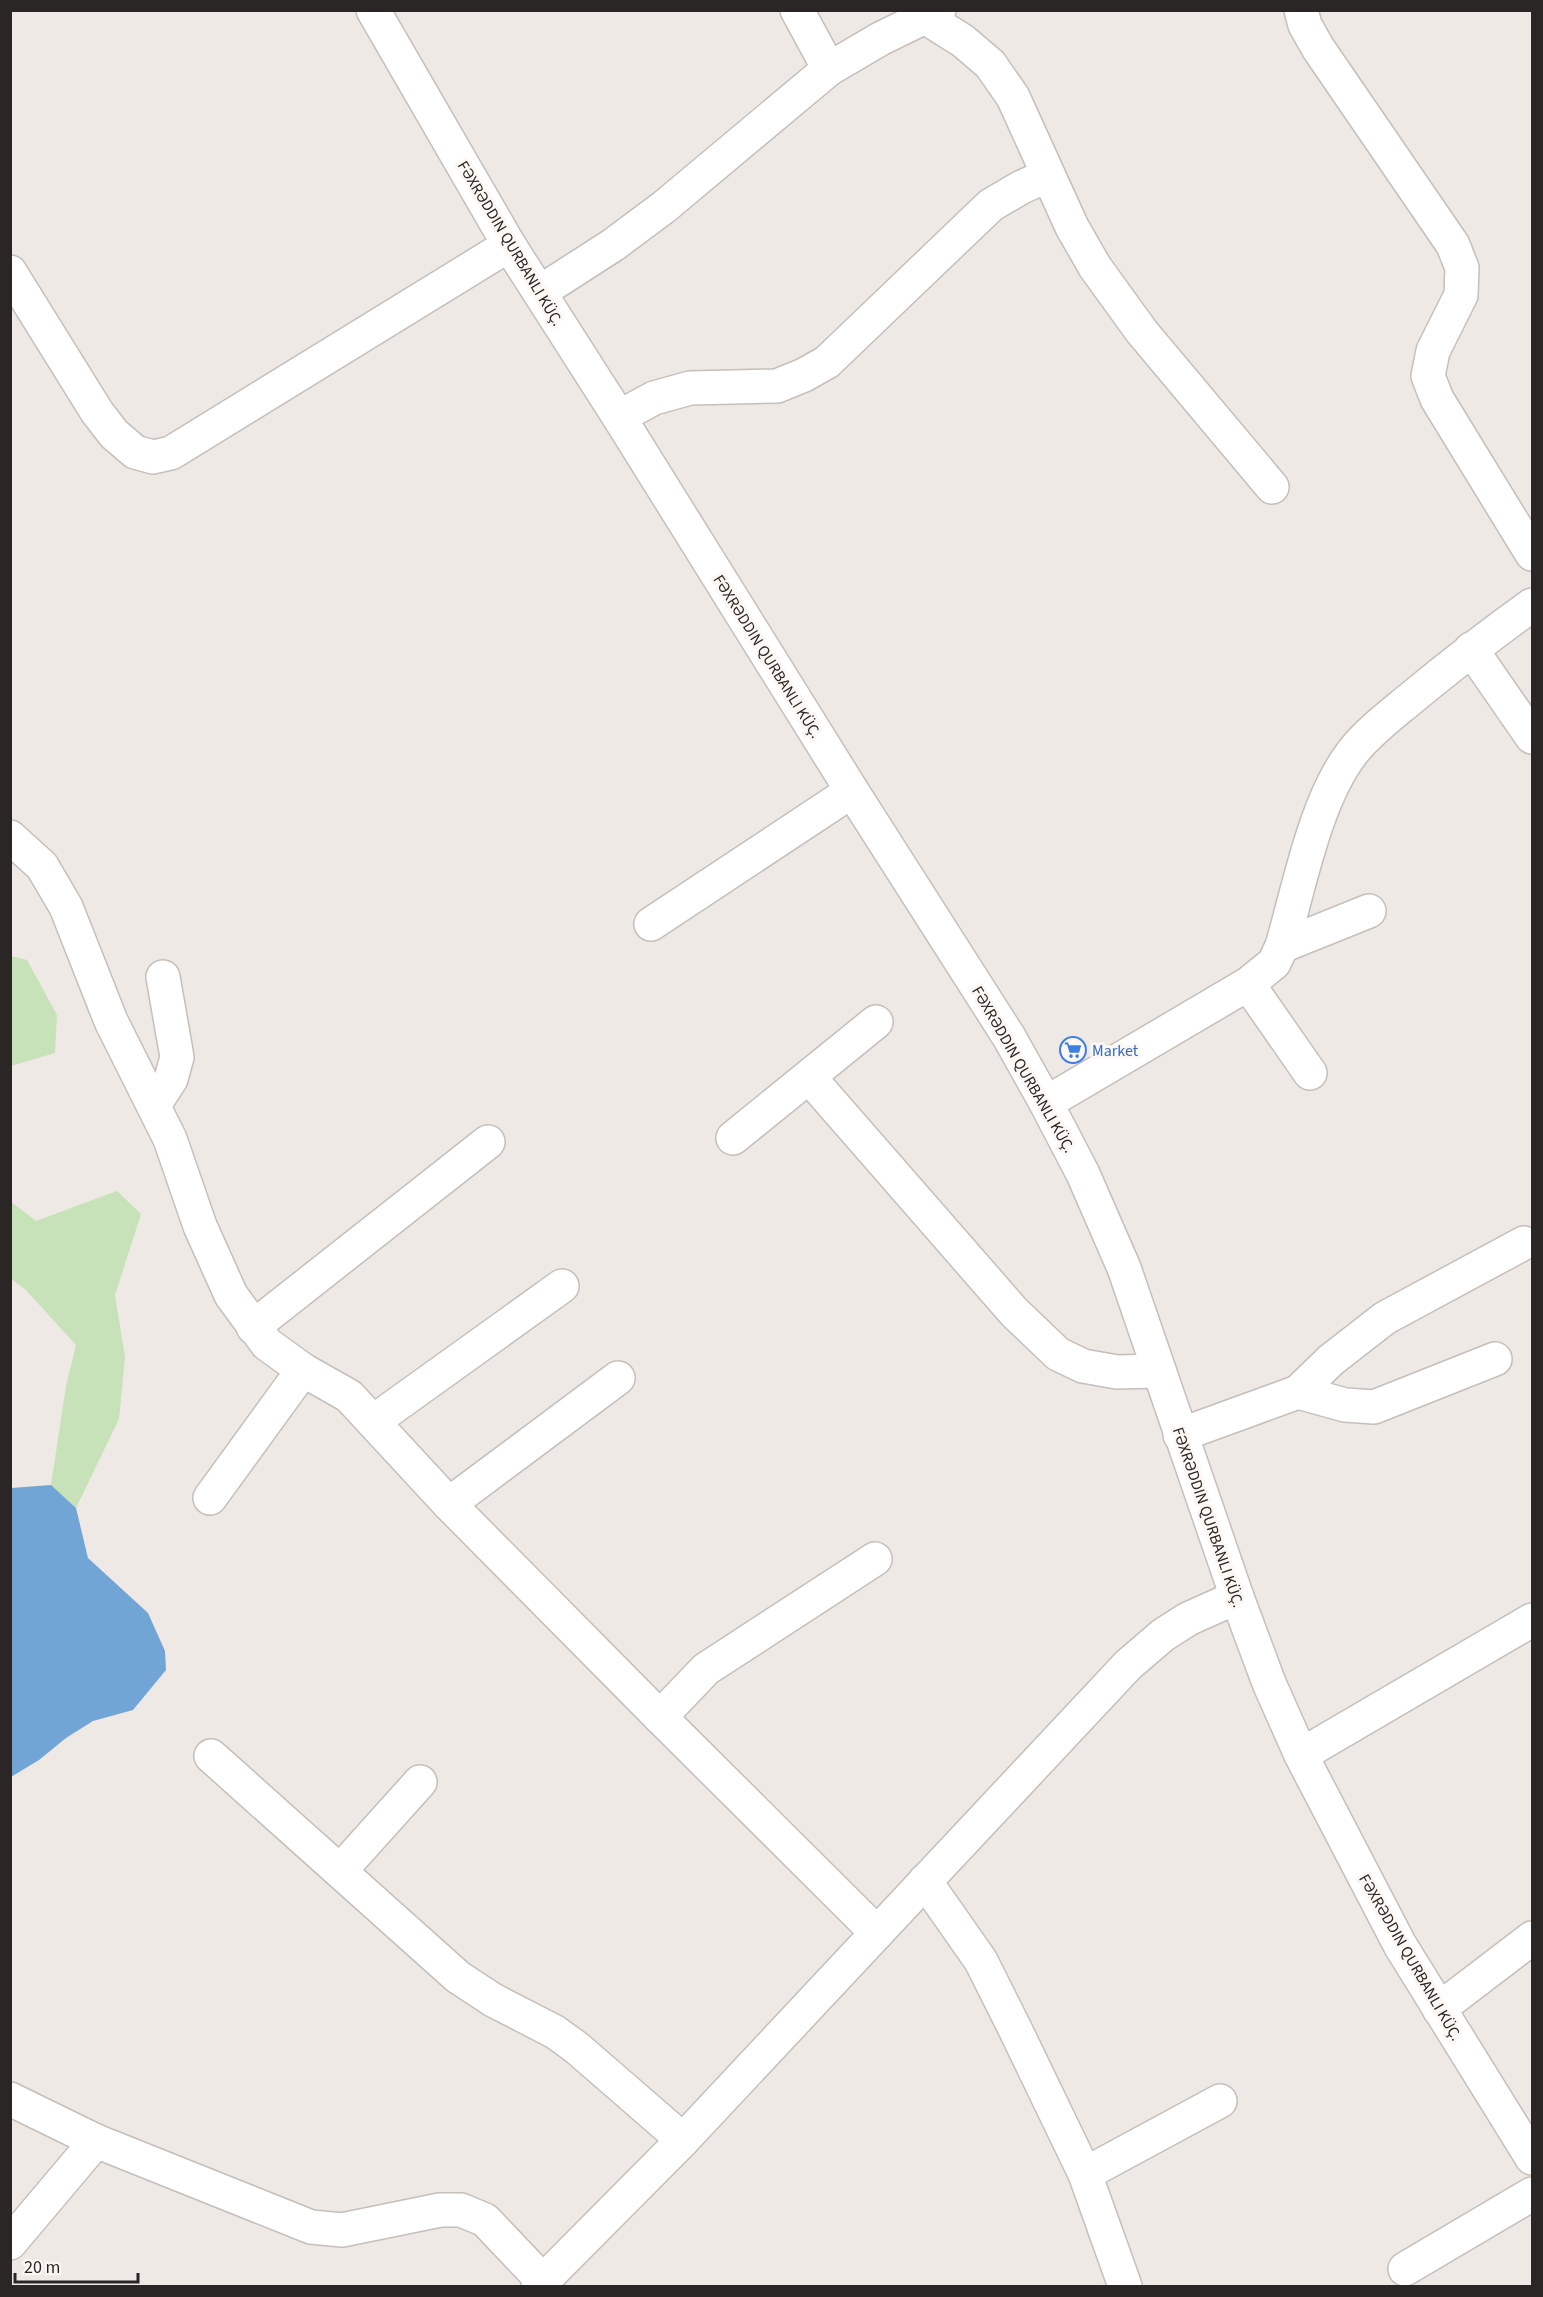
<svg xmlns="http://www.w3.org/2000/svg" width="1543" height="2297" viewBox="0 0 1543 2297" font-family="'Source Sans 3',sans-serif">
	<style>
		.green { fill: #c7e2b8 }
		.water { fill: #71a5d6 }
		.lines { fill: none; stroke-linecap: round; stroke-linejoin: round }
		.minor-casing { stroke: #c5bfbb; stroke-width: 36 }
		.minor { stroke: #fff; stroke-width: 33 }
		.labels { text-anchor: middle; stroke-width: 6; stroke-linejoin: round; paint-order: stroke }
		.street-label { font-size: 16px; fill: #292625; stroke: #fcf7f2 }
		.shop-label { font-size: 16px; fill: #366cbe; stroke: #fcf7f2; text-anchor: start }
	</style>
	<rect width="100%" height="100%" fill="#efe9e5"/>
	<g class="green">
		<path d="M11 956 27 960 57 1015 55 1053 11 1066Z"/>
		<path d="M117 1191 141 1214 115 1295 125 1357 119 1419 76 1508 51 1485 66 1386 76 1345 25 1289 11 1279 10 1201 36 1221Z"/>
	</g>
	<path class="water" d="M51 1485 76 1508 88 1558 148 1613 165 1651 166 1670 133 1710 93 1721 66 1738 39 1760 11 1777V1488Z"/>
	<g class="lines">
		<defs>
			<g id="minor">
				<path d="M373 10 509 245 619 417 852 791 1009 1037 1046 1103 1083 1174 1124 1268 1237 1597 1269 1683 1301 1755 1400 1945 1532 2158"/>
				<path d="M797 10 829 69"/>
				<path d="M1301 10 1305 25 1318 48 1453 245 1462 268 1461 295 1433 351 1428 376 1437 399 1532 554"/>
				<path d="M925 17 963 41 990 64 1013 97 1072 227 1095 267 1142 332 1272 487"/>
				<path d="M10 272 97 412 114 434 135 452 153 457 171 453 509 245"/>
				<path d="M540 292 613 245 664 207 829 69 880 39 939 10"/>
				<path d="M619 417 654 398 690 388 777 386 804 375 827 362 991 205 1020 188 1048 175"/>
				<path d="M1471 649 1532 737"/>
				<path d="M10 837 42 866 66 907 111 1021 170 1139 200 1226 231 1295 267 1344 303 1370 349 1396 449 1504 660 1717 877 1933"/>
				<path d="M651 924 852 791"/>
				<path d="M1282 946 1369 911"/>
				<path d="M1248 984 1310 1073"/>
				<path d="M809 1077 1014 1312 1058 1354 1083 1366 1117 1372 1158 1371"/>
				<path d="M1046 1103 1248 984 1274 963 1282 946C1299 888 1315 801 1352 753 1366 734 1391 715 1409 700 1449 667 1490 635 1532 605"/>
				<path d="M154 1105 171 1079 177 1057 163 977"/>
				<path d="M733 1138 876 1022"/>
				<path d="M253 1327 488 1142"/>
				<path d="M1298 1392 1345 1405 1374 1407 1495 1359"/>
				<path d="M374 1421 562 1286"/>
				<path d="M1180 1435 1298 1392 1331 1360 1385 1318 1524 1243"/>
				<path d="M210 1498 303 1370"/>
				<path d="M449 1504 618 1378"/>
				<path d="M660 1717 706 1669 875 1559"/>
				<path d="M1301 1755 1532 1620"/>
				<path d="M211 1756 458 1977 493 2000 555 2032 577 2048 683 2140"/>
				<path d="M340 1871 420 1782"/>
				<path d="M925 1881 981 1961 1017 2033 1085 2174 1125 2286"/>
				<path d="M1439 2009 1532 1938"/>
				<path d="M10 2099 96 2141 311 2227 342 2230 440 2210H461L485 2220 543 2281 545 2286"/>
				<path d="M1085 2174 1220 2101"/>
				<path d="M10 2243 96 2141"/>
				<path d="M1405 2269 1532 2194"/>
				<path d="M538 2286 683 2140 1128 1665 1163 1635 1188 1619 1237 1597"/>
			</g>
		</defs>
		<use href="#minor" class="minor-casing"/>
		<use href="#minor" class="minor"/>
	</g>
	<defs>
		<symbol id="supermarket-ring" viewBox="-11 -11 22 22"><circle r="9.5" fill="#fcf7f2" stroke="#3f7fe0" stroke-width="1.5"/><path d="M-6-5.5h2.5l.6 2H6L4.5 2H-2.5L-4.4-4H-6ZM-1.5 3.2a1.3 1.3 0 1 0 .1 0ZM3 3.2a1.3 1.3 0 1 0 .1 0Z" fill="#3f7fe0"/></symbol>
	</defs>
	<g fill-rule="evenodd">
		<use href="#supermarket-ring" x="1058" y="1035" width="30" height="30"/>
	</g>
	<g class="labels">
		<g class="street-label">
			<text transform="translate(511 243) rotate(59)" y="6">FƏXRƏDDIN QURBANLI KÜÇ.</text>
			<text transform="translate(768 656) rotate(58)" y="6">FƏXRƏDDIN QURBANLI KÜÇ.</text>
			<text transform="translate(1024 1069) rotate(60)" y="6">FƏXRƏDDIN QURBANLI KÜÇ.</text>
			<text transform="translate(1209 1517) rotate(71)" y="6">FƏXRƏDDIN QURBANLI KÜÇ.</text>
			<text transform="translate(1411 1957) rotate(60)" y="6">FƏXRƏDDIN QURBANLI KÜÇ.</text>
		</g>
		<g class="shop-label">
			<text x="1092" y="1056">Market</text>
		</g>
	</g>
	<rect width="1543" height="2297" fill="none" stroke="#292625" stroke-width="24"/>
	<path d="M15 2273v9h123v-9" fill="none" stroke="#292625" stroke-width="3"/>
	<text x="24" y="2273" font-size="18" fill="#292625" stroke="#fcf7f2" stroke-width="4.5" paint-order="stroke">20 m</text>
</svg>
